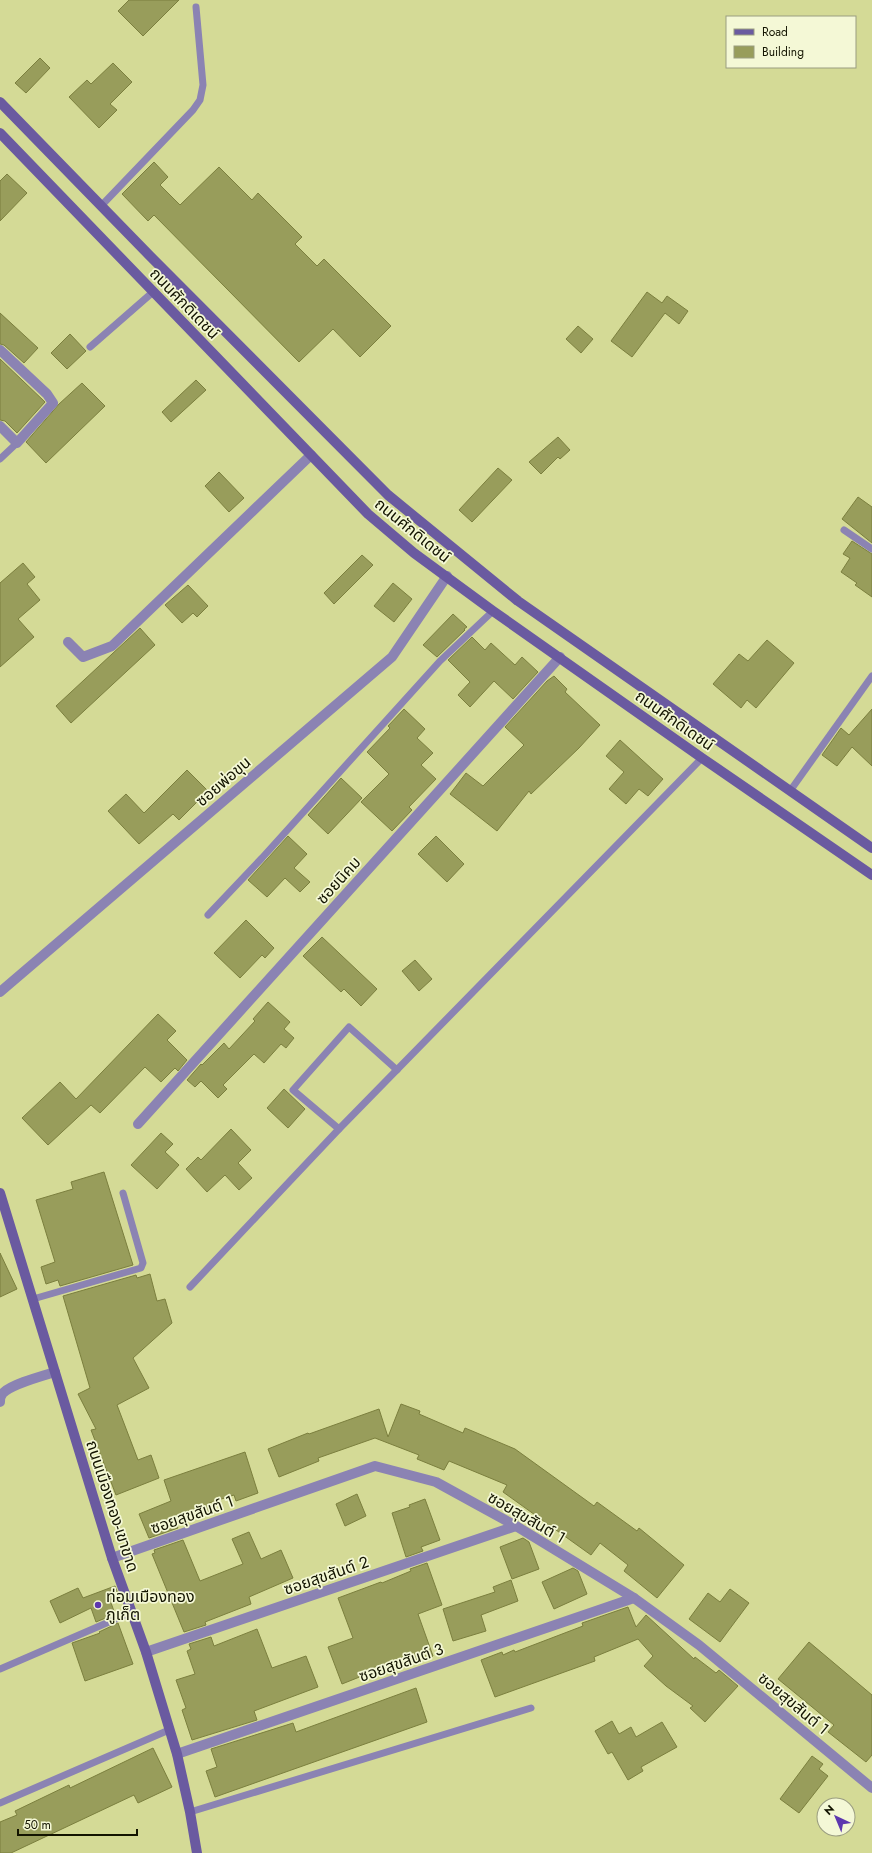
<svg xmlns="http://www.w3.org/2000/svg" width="872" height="1853" viewBox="0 0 872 1853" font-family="Jost,'Noto Sans Thai',sans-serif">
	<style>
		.building { fill: #989d5b; stroke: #7b7f3e }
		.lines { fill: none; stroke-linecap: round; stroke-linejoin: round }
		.lane { stroke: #8b83b3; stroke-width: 7 }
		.street { stroke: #8b83b3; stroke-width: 10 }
		.secondary { stroke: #6a5aa0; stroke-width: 10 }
		.poi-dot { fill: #5d37af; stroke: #f4f8d6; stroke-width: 1.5 }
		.labels { text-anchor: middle; stroke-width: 3.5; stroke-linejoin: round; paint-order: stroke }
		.street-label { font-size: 16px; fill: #131400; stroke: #f4f8d6 }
		.poi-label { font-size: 16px; fill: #131400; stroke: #f4f8d6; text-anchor: start }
	</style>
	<rect width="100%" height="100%" fill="#d4da96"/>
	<g class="building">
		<path d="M129 0H179L143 36 118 11Z"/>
		<path d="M40 58 50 68 26 93 15 83Z"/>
		<path d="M113 63 132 82 110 104 117 110 99 128 69 97 87 80 91 84Z"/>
		<path d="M154 162 168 177 160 185 180 205 219 167 252 200 258 193 302 237 295 244 317 266 324 259 391 326 360 357 333 329 299 362 154 215 148 221 122 194Z"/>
		<path d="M7 174 27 193 0 221V181Z"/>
		<path d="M647 292 662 303 667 296 688 311 679 324 665 313 632 357 611 341Z"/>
		<path d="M0 313 38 348 24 363 4 345 0 344Z"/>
		<path d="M578 326 593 339 581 353 566 339Z"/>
		<path d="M70 334 86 351 67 369 51 353Z"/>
		<path d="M0 359 45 402 17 433 5 421 0 420Z"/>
		<path d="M196 380 206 390 171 422 162 412Z"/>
		<path d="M82 383 105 406 46 463 26 442 59 404Z"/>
		<path d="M558 437 570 450 560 459 558 457 541 474 529 462Z"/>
		<path d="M498 468 512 480 472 522 459 510Z"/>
		<path d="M219 472 244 498 229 512 205 486Z"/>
		<path d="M858 497 872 507V543L842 519Z"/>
		<path d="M852 541 872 554V597L855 585 857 583 841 572 850 558 843 554Z"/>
		<path d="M362 555 373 565 334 604 324 593Z"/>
		<path d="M23 563 35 577 27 584 40 600 18 619 34 637 0 667V583Z"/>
		<path d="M393 583 412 599 394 622 374 606Z"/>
		<path d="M188 585 208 606 197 617 193 613 182 623 165 605Z"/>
		<path d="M453 614 467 627 464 629 465 630 437 657 423 645Z"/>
		<path d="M140 628 155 645 71 723 56 706Z"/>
		<path d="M472 637 485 650 491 643 515 665 522 657 538 672 513 699 494 681 470 707 458 695 470 682 448 660Z"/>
		<path d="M767 640 794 663 756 708 747 700 741 708 713 684 739 654 748 661Z"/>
		<path d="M554 676 567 689 565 692 600 725 579 748 531 794 529 791 497 831 450 794 466 773 483 786 524 745 505 727 547 681Z"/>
		<path d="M404 709 425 729 417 738 433 753 421 765 436 779 409 807 412 810 392 831 361 802 389 774 367 752 390 728 388 726Z"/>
		<path d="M872 709V766L852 747 837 766 822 755 841 728 849 735Z"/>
		<path d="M620 740 663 779 648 796 639 789 626 804 609 789 624 772 606 756Z"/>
		<path d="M187 770 208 791 179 820 173 814 139 844 108 811 126 794 144 813Z"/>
		<path d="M341 778 362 798 328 834 308 815Z"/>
		<path d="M288 836 307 854 294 868 310 882 300 892 285 878 267 897 248 880Z"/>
		<path d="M436 836 464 864 447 882 418 854Z"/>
		<path d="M246 920 274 948 265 958 262 955 240 978 214 953Z"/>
		<path d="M322 937 377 989 361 1006 344 989 341 992 303 956Z"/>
		<path d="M415 960 432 979 419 991 402 971Z"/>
		<path d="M268 1002 290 1022 284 1029 294 1038 286 1048 281 1044 264 1063 254 1054 223 1085 227 1089 218 1098 201 1081 195 1087 187 1080 201 1064 202 1065 224 1043 229 1049 255 1021 253 1019Z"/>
		<path d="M158 1014 176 1031 167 1040 187 1060 178 1071 175 1068 161 1082 145 1067 100 1113 91 1105 48 1145 22 1118 60 1082 76 1099Z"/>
		<path d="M284 1089 305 1109 288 1128 267 1108Z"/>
		<path d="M231 1129 251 1150 238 1163 252 1178 239 1190 225 1175 207 1192 186 1169 198 1157 201 1160Z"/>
		<path d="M161 1133 173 1144 165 1152 179 1165 157 1189 131 1165Z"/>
		<path d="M104 1172 133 1265 60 1286 58 1280 46 1284 41 1267 55 1262 36 1200 73 1189 71 1182Z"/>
		<path d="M0 1253 17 1289 0 1297Z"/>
		<path d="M150 1274 157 1301 165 1299 172 1323 133 1358 149 1388 117 1405 138 1460 151 1455 159 1478 116 1495 91 1430 96 1429 78 1394 90 1388 63 1296 136 1275 137 1278Z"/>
		<path d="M401 1404 420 1411 419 1414 463 1433 465 1428 515 1449 594 1506 597 1502 637 1531 639 1528 684 1565 657 1598 624 1571 628 1565 600 1543 591 1555 503 1492 507 1485 449 1461 444 1470 417 1459 419 1455 375 1438 318 1458 319 1461 279 1477 268 1449 308 1433 309 1434 379 1409 388 1437Z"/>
		<path d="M245 1452 258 1493 236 1501 234 1495 209 1503 212 1511 176 1523 178 1528 149 1538 139 1514 171 1501 164 1480Z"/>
		<path d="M357 1494 366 1516 345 1526 336 1504Z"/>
		<path d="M425 1499 440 1540 421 1547 423 1551 406 1557 392 1513 410 1507 409 1505Z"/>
		<path d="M249 1532 261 1559 281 1550 293 1578 249 1597 251 1604 205 1622 206 1625 184 1632 152 1554 155 1553 154 1550 183 1540 200 1581 243 1564 232 1539Z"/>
		<path d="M523 1538 529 1542 539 1569 512 1579 500 1547Z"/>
		<path d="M427 1563 442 1605 418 1614 433 1656 399 1669 398 1666 386 1670 384 1664 360 1672 362 1676 342 1684 328 1647 353 1638 338 1598 381 1582 382 1583 411 1571 410 1569Z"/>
		<path d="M573 1568 578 1571 587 1594 554 1609 542 1582Z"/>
		<path d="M511 1580 518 1601 481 1615 486 1631 453 1641 443 1609 495 1592 493 1587Z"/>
		<path d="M115 1586 119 1596 110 1600 115 1614 96 1622 91 1608 60 1623 50 1601 78 1588 83 1598Z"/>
		<path d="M730 1589 749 1603 720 1642 689 1619 708 1593 720 1602Z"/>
		<path d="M628 1607 636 1627 646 1615 694 1659 695 1657 716 1673 719 1670 738 1686 705 1722 690 1708 693 1706 666 1686 644 1666 653 1656 638 1639 594 1657 595 1661 495 1697 481 1660 502 1652 503 1655 514 1650 515 1652 583 1626 582 1623 585 1622Z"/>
		<path d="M118 1623 133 1664 85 1681 72 1643 100 1633 99 1632Z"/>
		<path d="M257 1629 272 1668 306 1656 318 1687 254 1711 257 1720 192 1740 182 1710 186 1708 176 1680 195 1674 187 1651 191 1649 189 1644 211 1637 214 1646Z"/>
		<path d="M809 1642 872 1695V1755L866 1762 828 1732 834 1725 778 1679Z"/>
		<path d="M416 1688 427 1722 215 1797 206 1771 217 1767 211 1749 293 1723 296 1732Z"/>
		<path d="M612 1721 619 1734 631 1727 636 1737 662 1722 677 1747 641 1767 643 1771 628 1780 612 1752 608 1754 595 1731Z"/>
		<path d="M153 1748 172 1787 138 1803 134 1795 11 1853H0V1822L17 1815 15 1811 69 1785 70 1788Z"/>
		<path d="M812 1756 823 1764 819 1769 828 1776 799 1813 780 1799Z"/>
	</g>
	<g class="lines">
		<g class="lane">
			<path d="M101 206 193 110 200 100 203 85 196 7"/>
			<path d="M90 347 153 292"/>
			<path d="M0 459 17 443"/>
			<path d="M844 530 872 549"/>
			<path d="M790 791 872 676"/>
			<path d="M208 915 262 858 440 661 493 611"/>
			<path d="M339 1129 293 1090 349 1027 397 1070"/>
			<path d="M190 1287 339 1129 702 758"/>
			<path d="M33 1299 141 1268 143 1263 123 1193"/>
			<path d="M0 1669 132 1612"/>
			<path d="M0 1803 169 1730"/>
			<path d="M190 1812 531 1708"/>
		</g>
		<g class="street">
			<path d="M0 350 47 394 53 403 17 443 0 426"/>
			<path d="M68 642 83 657 112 646 311 455"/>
			<path d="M0 992 392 657 447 576"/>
			<path d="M138 1124 560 657"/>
			<path d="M0 1402C0 1399 0 1396 3 1393 12 1384 42 1376 55 1372"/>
			<path d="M112 1558 375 1466 436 1482 516 1526 634 1598 699 1645 872 1788"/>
			<path d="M146 1652 516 1526"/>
			<path d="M177 1754 634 1598"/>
		</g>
		<g class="secondary">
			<path d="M0 102 150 256 388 495 518 601 872 848"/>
			<path d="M0 133 368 514 414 553 493 611 702 758 872 875"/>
			<path d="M0 1193 112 1558 146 1652 177 1754 190 1812 197 1853"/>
		</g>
	</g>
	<circle class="poi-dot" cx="98" cy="1605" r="4"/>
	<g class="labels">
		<g class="street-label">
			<text transform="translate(185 303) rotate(46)" y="6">ถนนศักดิเดชน์</text>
			<text transform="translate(413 530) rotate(39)" y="6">ถนนศักดิเดชน์</text>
			<text transform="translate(675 720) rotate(35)" y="6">ถนนศักดิเดชน์</text>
			<text transform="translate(223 781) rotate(-41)" y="6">ซอยพ่อขุน</text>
			<text transform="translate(338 880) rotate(-48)" y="6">ซอยนิคม</text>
			<text transform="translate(113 1506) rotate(72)" y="6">ถนนเมืองทอง-เขาขาด</text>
			<text transform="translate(192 1514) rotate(-19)" y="6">ซอยสุขสันต์ 1</text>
			<text transform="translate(527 1517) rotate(30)" y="6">ซอยสุขสันต์ 1</text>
			<text transform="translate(326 1575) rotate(-19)" y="6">ซอยสุขสันต์ 2</text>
			<text transform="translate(401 1662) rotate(-19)" y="6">ซอยสุขสันต์ 3</text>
			<text transform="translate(794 1703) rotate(40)" y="6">ซอยสุขสันต์ 1</text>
		</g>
		<g class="poi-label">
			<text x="106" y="1602">ท่อมเมืองทอง<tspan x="106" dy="18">ภูเก็ต</tspan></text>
		</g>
	</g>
	<rect x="726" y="16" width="130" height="52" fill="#f4f8d6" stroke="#9a9d80"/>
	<rect x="734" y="29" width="20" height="6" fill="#6a5aa0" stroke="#9a9d80"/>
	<text x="762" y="36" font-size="12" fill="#131400">Road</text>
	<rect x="734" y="46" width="20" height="12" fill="#989d5b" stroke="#9a9d80"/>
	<text x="762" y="56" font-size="12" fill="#131400">Building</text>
	<g transform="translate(836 1817) rotate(316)"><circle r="19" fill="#f4f8d6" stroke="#9a9d80"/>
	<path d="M0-3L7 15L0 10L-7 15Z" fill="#5d37af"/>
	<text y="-6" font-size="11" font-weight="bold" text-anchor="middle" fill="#131400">N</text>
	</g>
	<path d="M18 1829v6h119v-6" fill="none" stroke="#131400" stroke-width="2"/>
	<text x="24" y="1829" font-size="12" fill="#131400" stroke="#f4f8d6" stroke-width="3" paint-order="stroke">50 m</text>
</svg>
